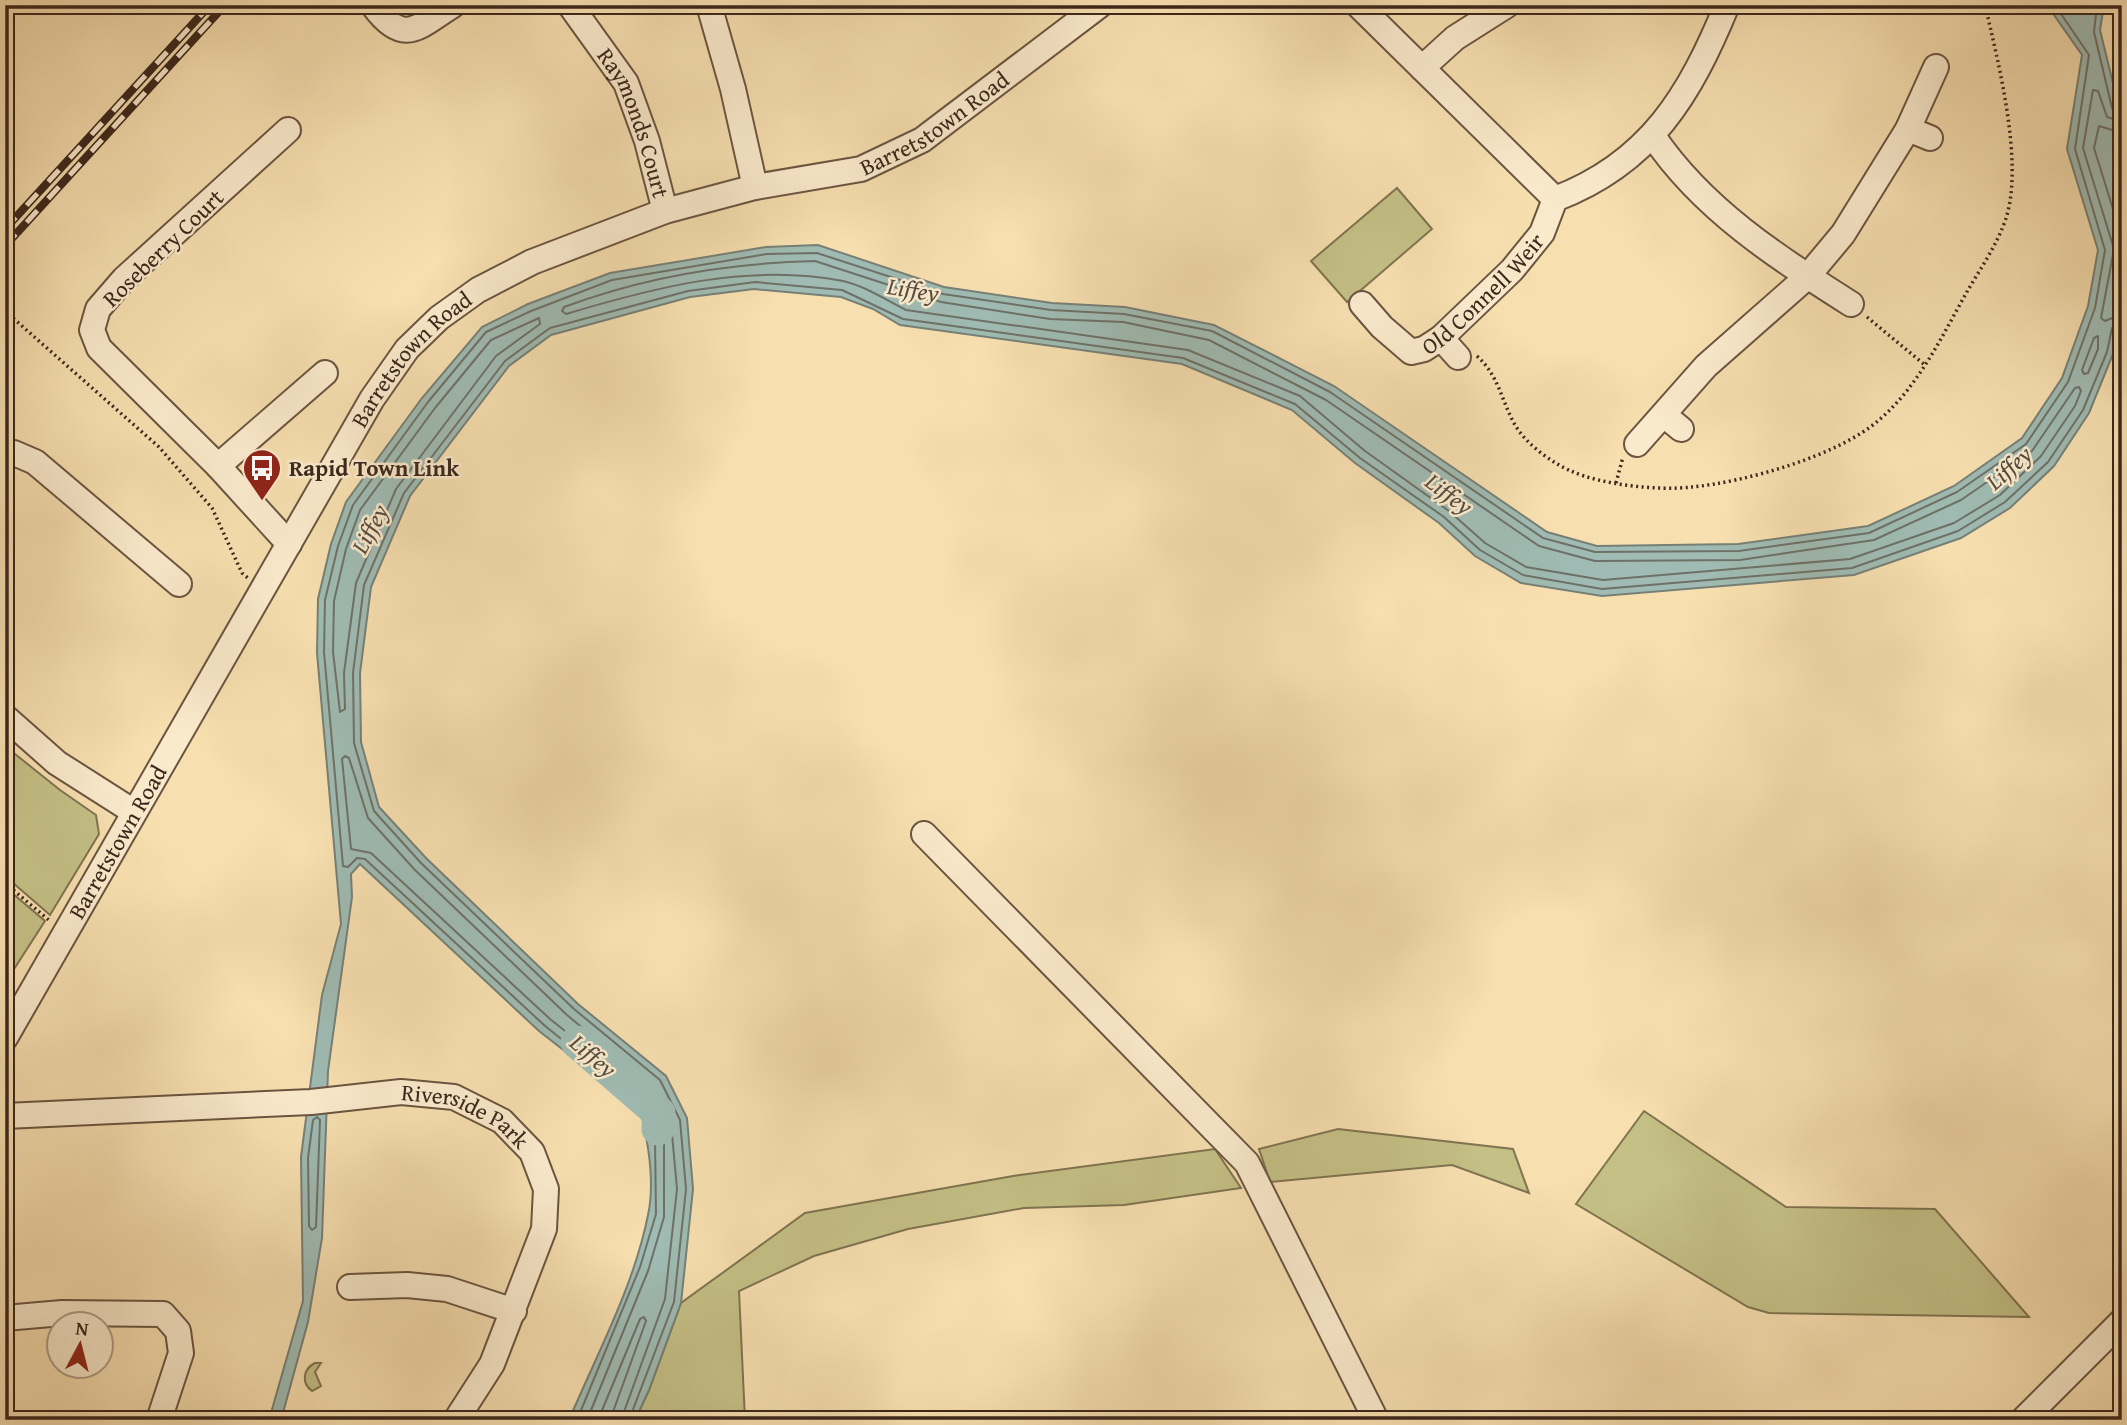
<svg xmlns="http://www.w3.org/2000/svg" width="2127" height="1425" viewBox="0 0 2127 1425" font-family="'Gentium Book Plus',serif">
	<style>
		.green { fill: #c4c086; stroke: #807451; stroke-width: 2 }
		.water { fill: #9fbbb3; stroke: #778077; stroke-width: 2 }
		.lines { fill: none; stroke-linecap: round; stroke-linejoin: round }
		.shore { stroke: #6e7168; stroke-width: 2 }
		.river { stroke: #9fbbb3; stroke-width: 33 }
		.minor-casing { stroke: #6b5541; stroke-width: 28 }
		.path { stroke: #3c271c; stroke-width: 3.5; stroke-dasharray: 2 3.5; stroke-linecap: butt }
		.minor { stroke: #faeacc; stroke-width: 24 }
		.rail-casing { stroke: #3c271c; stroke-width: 8 }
		.rail { stroke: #faeacc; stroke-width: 5; stroke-dasharray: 16; stroke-linecap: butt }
		.labels { text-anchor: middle; stroke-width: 5; stroke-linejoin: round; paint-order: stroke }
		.street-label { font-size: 23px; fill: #3c271c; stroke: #faeacc }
		.poi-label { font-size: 23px; font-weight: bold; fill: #3c271c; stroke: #faeacc; text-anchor: start }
		.water-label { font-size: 24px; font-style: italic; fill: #554c42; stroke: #faeacc }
	</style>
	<rect width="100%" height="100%" fill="#f7dfb0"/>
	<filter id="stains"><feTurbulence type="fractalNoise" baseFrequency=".00286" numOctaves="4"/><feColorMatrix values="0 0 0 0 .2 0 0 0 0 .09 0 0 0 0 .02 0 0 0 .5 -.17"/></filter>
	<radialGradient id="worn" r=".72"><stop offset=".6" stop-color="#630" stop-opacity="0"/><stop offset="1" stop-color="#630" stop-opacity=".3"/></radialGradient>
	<g class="green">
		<path d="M1397 188 1432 229 1347 302 1311 261Z"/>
		<path d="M5 746 60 790 96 815 99 834 50 915 5 876Z"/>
		<path d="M5 887 45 921 5 983Z"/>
		<path d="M1644 1111 1786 1207 1935 1209 2029 1317 1769 1313 1748 1307 1576 1204Z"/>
		<path d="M1338 1129 1513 1149 1529 1193 1452 1165 1270 1182 1259 1149Z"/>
		<path d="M1215 1149 1241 1188 1124 1205 1024 1208 908 1229 814 1256 739 1291 745 1420H635L649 1390 681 1303 805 1213 1013 1176Z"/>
		<path d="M315 1363H321L315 1372 321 1386 312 1391C301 1383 303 1369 315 1363Z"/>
	</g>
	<path class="water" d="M2047 5H2104L2100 30 2122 120V316L2113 354 2089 413 2054 466 2010 508 1961 538 1854 575 1602 596 1521 583 1475 556 1439 523 1355 463 1292 410 1182 364 900 325 873 309 841 297 754 289 690 297 551 335 509 366 410 496 371 587 360 673 361 742 379 807 426 858 578 1004 666 1076 687 1118 693 1189 681 1303 649 1390 635 1420H569C597 1354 634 1286 648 1215 657 1174 644 1124 634 1083L620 1074 584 1066 539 1031 360 864 351 874 352 897 328 1071 322 1238 308 1322 281 1420H269L303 1301 301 1157 322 995 341 924 317 653 318 599 331 544 346 502 422 398 482 327 528 304 610 273 766 247 818 245 944 287 1052 303 1125 307 1214 325 1334 386 1547 532 1597 546 1738 544 1868 526 1954 486 2022 438 2062 378 2088 306 2098 250 2067 149 2082 55Z"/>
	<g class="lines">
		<g class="shore">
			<path d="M2097 5 2094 32 2112 108 2122 113"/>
			<path d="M2122 122 2107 117 2098 91 2093 90 2083 148 2114 249 2101 318 2105 321 2122 314"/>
			<path d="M2122 133 2099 126 2094 148 2122 238"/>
			<path d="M815 261 941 302 1050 319 1123 322 1209 340 1326 400 1539 546 1595 561 1740 560 1874 540 1961 500 2032 451 2075 388 2079 387 2081 391 2075 406 2041 456 2000 495 1954 523 1850 559 1603 580 1526 567 1485 543 1449 511 1365 451 1300 396 1188 350 906 310C886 300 865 286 843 281 748 263 656 287 566 314L562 311 564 307C644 277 730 263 815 261Z"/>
			<path d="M539 318 540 324 496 356 396 489 356 583 344 673 345 709 340 712 333 652 334 601 346 549 360 510 435 408 491 340Z"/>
			<path d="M2098 336V349L2088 373 2084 374 2082 370 2094 338Z"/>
			<path d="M345 756 349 758 368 818 415 870 567 1015 608 1049V1054L590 1051 550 1019 371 853 351 849 342 759Z"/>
			<path d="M317 1117 320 1120 316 1227 312 1230 309 1226 308 1158 313 1120Z"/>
			<path d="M577 1420 640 1267 656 1214 655 1140 641 1081 622 1067 586 1059 544 1025 365 859 357 858 348 867 343 866 324 652 325 600 338 546 353 505 428 402 486 332 531 311 612 280 767 254 817 253 943 294 1051 310 1124 314 1212 331 1330 392 1543 538 1595 552 1739 551 1869 533 1957 492 2026 444 2068 382 2095 308 2105 250 2075 149 2089 55 2055 5"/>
			<path d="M587 1420 648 1271 664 1217V1139L657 1109 661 1106 671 1123 677 1189 665 1299 621 1420"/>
			<path d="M598 1420 640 1319 644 1317 646 1321 610 1420"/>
			<path d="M629 1420 674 1302 686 1189 680 1120 660 1080 574 1009 421 863 374 811 354 743 353 673 364 585 404 493 505 361 550 328 688 291 755 282 842 290 903 319 1183 358 1295 404 1360 458 1444 517 1480 550 1523 575 1602 589 1852 568 1958 531 2005 502 2048 462 2083 410 2107 352 2112 328 2122 323"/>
		</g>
		<path class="river" d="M577 1042 659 1113 658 1129"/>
		<defs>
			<g id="minor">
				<path d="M373 5C404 48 419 26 453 5"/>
				<path id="s1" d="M570 5 626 83 647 141 665 211"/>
				<path d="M709 5 733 89 755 187"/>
				<path d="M1358 5 1555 199"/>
				<path d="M1422 68 1455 38 1507 5"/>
				<path d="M1908 129 1930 138"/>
				<path d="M288 130 124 279 98 309 92 330 99 348 218 466 289 544"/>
				<path d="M1653 136C1703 210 1777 257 1851 304"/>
				<path id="s2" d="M1362 304 1382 327 1411 352 1424 349 1441 338 1512 270 1542 233 1555 199C1650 163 1690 95 1727 5"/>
				<path d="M1441 338 1458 357"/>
				<path d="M1664 415 1681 429"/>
				<path d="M1637 444 1706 366 1807 277 1843 234 1908 129 1936 67"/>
				<path d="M5 454 14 453 35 462 179 584"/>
				<path d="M218 466 325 373"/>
				<path d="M5 717 57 763 134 812"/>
				<path d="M924 834 1247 1163 1376 1420"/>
				<path id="s3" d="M5 1038 372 399 407 349 439 318 478 290 532 262 665 211 755 187 861 169 922 140 1100 5"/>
				<path id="s4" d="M5 1116 311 1102 401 1092 454 1097 502 1121 532 1152 546 1189 544 1229 492 1364 456 1420"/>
				<path d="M350 1287 407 1285 447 1289 514 1311"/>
				<path d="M5 1318 62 1313 163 1314 178 1331 181 1353 159 1420"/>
				<path d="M2023 1420 2122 1321"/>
			</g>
		</defs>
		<use href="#minor" class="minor-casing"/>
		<g class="path">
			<path d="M5 311 159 447 212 508 242 573 248 578"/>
			<path d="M1867 317 1925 365"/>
			<path d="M1477 356C1499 376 1501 400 1515 425 1526 444 1552 463 1571 471 1602 485 1659 491 1692 487 1745 482 1838 456 1879 420 1919 386 1943 334 1968 290 1982 266 1999 242 2007 215 2023 159 1998 61 1985 5"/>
			<path d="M1616 483 1623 457"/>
			<path d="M5 883 50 921"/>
		</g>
		<use href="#minor" class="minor"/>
		<defs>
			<g id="rail">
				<path d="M5 229 210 5"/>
				<path d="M5 246 225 5"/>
			</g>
		</defs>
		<use href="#rail" class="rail-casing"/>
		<use href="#rail" class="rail"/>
	</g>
	<defs>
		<symbol id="bus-pin" viewBox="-11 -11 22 30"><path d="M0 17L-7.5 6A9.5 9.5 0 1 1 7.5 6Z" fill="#8f2418" stroke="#faeacc"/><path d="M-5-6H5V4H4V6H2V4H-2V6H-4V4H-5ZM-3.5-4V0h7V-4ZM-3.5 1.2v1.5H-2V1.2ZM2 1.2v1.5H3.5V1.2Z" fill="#fff"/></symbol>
	</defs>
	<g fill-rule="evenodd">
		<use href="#bus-pin" x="240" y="446" width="44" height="60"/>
	</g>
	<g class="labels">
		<g class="street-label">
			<text dy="8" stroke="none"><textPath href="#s3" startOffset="1381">Barretstown Road</textPath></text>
			<text dy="8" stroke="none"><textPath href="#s1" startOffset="136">Raymonds Court</textPath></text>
			<text transform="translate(163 248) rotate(-44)" y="8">Roseberry Court</text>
			<text dy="8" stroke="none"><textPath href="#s2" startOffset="163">Old Connell Weir</textPath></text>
			<text dy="8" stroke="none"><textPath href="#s3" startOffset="793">Barretstown Road</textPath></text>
			<text dy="8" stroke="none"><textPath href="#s3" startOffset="226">Barretstown Road</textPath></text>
			<text dy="8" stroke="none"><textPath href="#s4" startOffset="467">Riverside Park</textPath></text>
		</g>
		<g class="poi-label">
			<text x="289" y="476">Rapid Town Link</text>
		</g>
		<g class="water-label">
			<text transform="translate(913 290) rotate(9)" y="8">Liffey</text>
			<text transform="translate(2009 468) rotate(-42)" y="8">Liffey</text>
			<text transform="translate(1449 494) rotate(37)" y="8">Liffey</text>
			<text transform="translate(370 529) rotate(-62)" y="8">Liffey</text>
			<text transform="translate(593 1056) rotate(41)" y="8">Liffey</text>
		</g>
	</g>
	<rect width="2127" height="1425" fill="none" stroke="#f7dfb0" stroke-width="28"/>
	<rect x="7" y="7" width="2113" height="1411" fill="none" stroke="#3c271c" stroke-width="3.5"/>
	<rect x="14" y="14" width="2099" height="1397" fill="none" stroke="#3c271c" stroke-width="2"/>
	<g transform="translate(80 1345) rotate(7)"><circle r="33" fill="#faeacc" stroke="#ae9c86" stroke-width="2"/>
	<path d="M0-5L12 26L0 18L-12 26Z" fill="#8f2418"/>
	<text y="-10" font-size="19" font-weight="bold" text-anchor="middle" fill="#3c271c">N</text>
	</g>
	<rect width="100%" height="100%" filter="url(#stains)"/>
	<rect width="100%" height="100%" fill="url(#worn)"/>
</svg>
